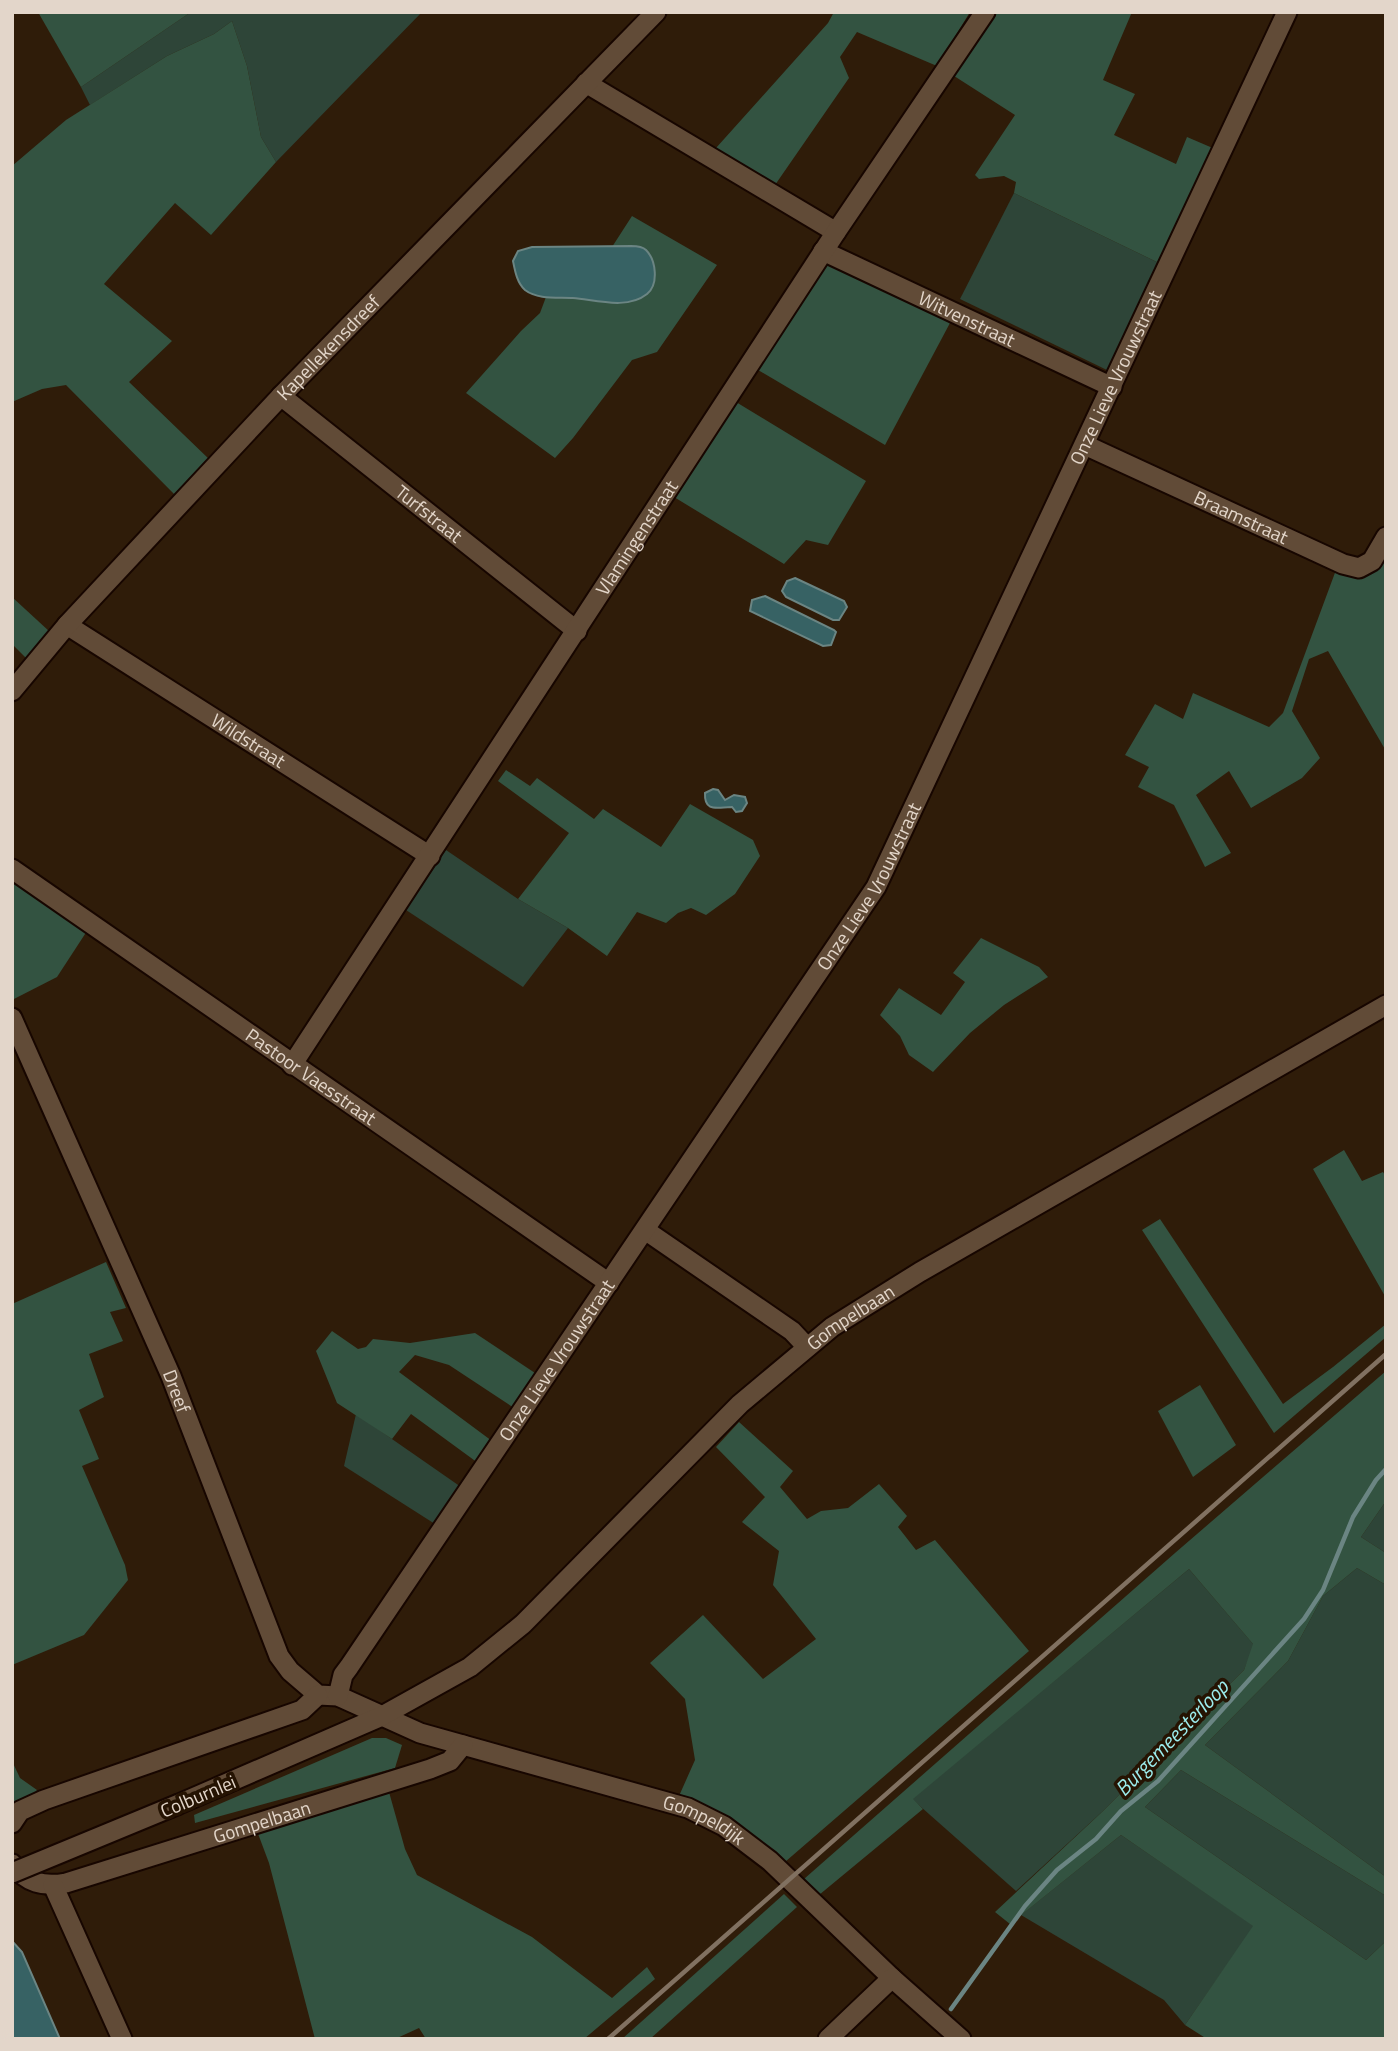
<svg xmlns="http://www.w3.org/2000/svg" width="1398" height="2051" viewBox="0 0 1398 2051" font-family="'Titillium Web',sans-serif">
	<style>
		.green { fill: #2e4538 }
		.forest { fill: #335341 }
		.water { fill: #376264; stroke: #6b8583; stroke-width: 2 }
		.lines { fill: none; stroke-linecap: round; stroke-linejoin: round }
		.stream { stroke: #6b8583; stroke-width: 4.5 }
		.minor-casing { stroke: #170600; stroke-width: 23 }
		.minor { stroke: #614b37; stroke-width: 19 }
		.rail { stroke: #817161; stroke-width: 4.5 }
		.minor-bridge-casing { stroke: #170600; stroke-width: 23; stroke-linecap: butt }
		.minor-bridge { stroke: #614b37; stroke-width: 19 }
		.labels { text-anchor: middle; stroke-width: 7; stroke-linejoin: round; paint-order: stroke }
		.street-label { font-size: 19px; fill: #e3d6ca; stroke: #251302 }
		.water-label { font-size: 21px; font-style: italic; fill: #9ceced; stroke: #251302 }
	</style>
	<rect width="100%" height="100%" fill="#2f1c09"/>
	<g class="green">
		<path d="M191 12H422L276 162 261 137 247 66 232 21 214 34 167 56 90 105 81 87Z"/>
		<path d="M1014 193 1161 264 1109 371 960 299Z"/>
		<path d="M446 850 518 899 568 928 523 987 406 910Z"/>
		<path d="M356 1414 461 1487 435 1524 344 1466Z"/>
		<path d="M1386 1501V1553L1361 1537Z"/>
		<path d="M1357 1568 1386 1585V1877L1205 1745 1288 1661 1323 1596Z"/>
		<path d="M1189 1569 1254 1645 1244 1670 1103 1811 1016 1891 912 1799Z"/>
		<path d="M1181 1770 1386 1896V1941L1366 1960 1145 1807Z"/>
		<path d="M1121 1835 1254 1926 1185 2025 1164 2000 1021 1915Z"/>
	</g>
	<g class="forest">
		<path d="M38 12H191L81 87Z"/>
		<path d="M834 12H970L937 66 857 32 840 57 849 78 775 185 716 148 828 23Z"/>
		<path d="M994 12H1132L1103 80 1135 94 1114 135 1176 164 1187 137 1215 149 1161 264 1014 193 1016 182 1004 176 979 179 975 175 1015 115 951 74Z"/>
		<path d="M232 21 247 66 261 137 276 162 211 235 175 203 104 284 172 341 129 382 210 460 176 496 66 385 42 389 12 402V166L66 120 167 56 214 34Z"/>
		<path d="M632 216 717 265 657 352 632 360 573 438 555 458 466 393 521 331 540 313 546 297 575 298 648 252 642 247H612Z"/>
		<path d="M827 265 908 300 950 323 885 445 758 370Z"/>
		<path d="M736 402 866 481 828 545 806 540 784 564 674 497Z"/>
		<path d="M1386 557V751L1328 651 1309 659 1292 711 1320 758 1302 778 1251 808 1229 771 1196 795 1231 853 1205 867 1174 805 1138 787 1149 767 1125 755 1155 704 1183 719 1193 693 1269 727 1283 713 1336 570C1359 578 1373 580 1386 557Z"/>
		<path d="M12 597 50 632 27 659 12 644Z"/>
		<path d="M506 770 530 786 537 778 594 819 603 809 661 847 690 804 753 840 760 856 735 894 706 915 691 908 678 913 666 923 637 912 607 956 568 928 518 899 569 833 498 781Z"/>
		<path d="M12 879 87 931 57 977 12 1000Z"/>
		<path d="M981 938 1039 967 1048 977 1004 1005 970 1033 933 1072 909 1055 900 1036 880 1015 899 988 941 1015 965 982 953 973Z"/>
		<path d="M1344 1150 1362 1181 1383 1172 1386 1177V1298L1313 1169Z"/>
		<path d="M1160 1219 1283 1404 1333 1367 1386 1324V1337L1274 1433 1142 1230Z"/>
		<path d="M106 1262 126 1308 110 1312 123 1341 89 1354 104 1397 79 1410 99 1459 82 1466 125 1565 128 1580 84 1635 12 1665V1304Z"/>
		<path d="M332 1331 358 1349 366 1347 373 1339 410 1343 475 1333 538 1375 514 1408 449 1365 415 1355 399 1372 492 1441 478 1463 411 1414 392 1439 337 1403 316 1351Z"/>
		<path d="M1386 1371V1501L1361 1537 1386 1553V1585L1357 1568 1323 1596 1288 1661 1205 1745 1386 1877V1896L1181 1770 1145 1807 1366 1960 1386 1941V2039H1207L1185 2025 1253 1926 1121 1835 1010 1924 995 1912 1103 1811 1244 1670 1253 1644 1189 1569 913 1799 923 1809 819 1895 804 1879 1175 1553Z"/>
		<path d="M1200 1385 1236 1445 1193 1477 1158 1411Z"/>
		<path d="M739 1422 793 1471 780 1487 807 1519 821 1511 848 1508 879 1484 907 1516 898 1527 916 1550 935 1540 1029 1651 785 1862 737 1822 679 1796 695 1760 685 1699 650 1663 703 1615 763 1679 816 1639 773 1585 779 1551 742 1522 765 1497 716 1447Z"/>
		<path d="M372 1738H386L402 1745 395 1768 195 1823 194 1815Z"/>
		<path d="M12 1761 20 1778 37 1790 33 1795 12 1805Z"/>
		<path d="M389 1792 405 1849 417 1875 532 1937 612 1998 647 1967 655 1979 584 2039H426L419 2028 395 2039H315L269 1863 257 1831Z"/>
		<path d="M784 1894 797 1907 650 2039H622Z"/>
	</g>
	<g class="water">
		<path d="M631 246C636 246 642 246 646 250 656 260 659 284 647 294 627 310 596 300 573 298 558 297 538 300 525 290 517 283 515 271 513 261L518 251 532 247Z"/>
		<path d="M795 578 844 601 847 607 839 620H833L786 597 782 591 787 581Z"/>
		<path d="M765 596 834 630 836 632 831 645 823 646 750 611 752 600Z"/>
		<path d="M713 789 718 790 725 800 734 795 745 797 747 803 742 811 736 812 732 807C718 807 704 813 705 793Z"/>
		<path d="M12 1941 22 1952 60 2039H12Z"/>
	</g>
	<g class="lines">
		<path class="stream" d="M951 2009 1025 1906 1057 1870 1096 1839 1121 1811 1158 1781 1304 1619 1323 1590 1353 1517 1376 1480 1386 1469"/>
		<defs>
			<g id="minor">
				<path d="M586 83 836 232"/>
				<path id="s1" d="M823 251 1112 387"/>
				<path id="s2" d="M281 396 577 631"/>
				<path id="s3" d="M1085 445 1343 564 1359 568 1372 561 1386 537"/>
				<path id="s4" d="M67 625 430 856"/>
				<path id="s5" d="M12 691 67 625 281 396 656 12"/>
				<path id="s6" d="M12 869 609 1283"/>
				<path id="s7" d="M12 1018 171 1376 279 1656 290 1671 318 1695 338 1696 420 1733 688 1808 724 1826 770 1861 892 1978 961 2039"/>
				<path id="s8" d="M292 1065 836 232 985 12"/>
				<path d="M645 1230 792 1331 807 1347"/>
				<path id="s9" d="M338 1696 343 1675 349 1667 876 887 1287 12"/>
				<path id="s10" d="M179 1804 382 1716 470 1667 523 1624 740 1404 832 1327 920 1272 1386 1005"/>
				<path d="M12 1823 20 1811 44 1800 302 1710 318 1695"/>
				<path id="s11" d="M12 1864C27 1883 43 1887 66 1883L430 1769 450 1761 463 1745"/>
				<path d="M53 1885 122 2039"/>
				<path d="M828 2039 892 1978"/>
			</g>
		</defs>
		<use href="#minor" class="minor-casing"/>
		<use href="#minor" class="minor"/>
		<path class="rail" d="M608 2039 1386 1354"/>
		<defs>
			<path id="minor-bridge" d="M12 1873 179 1804"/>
		</defs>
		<use href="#minor-bridge" class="minor-bridge-casing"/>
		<use href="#minor-bridge" class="minor-bridge"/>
	</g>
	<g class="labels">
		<g class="street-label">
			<text dy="7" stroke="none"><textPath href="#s1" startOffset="159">Witvenstraat</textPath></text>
			<text dy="7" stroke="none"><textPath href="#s5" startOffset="467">Kapellekensdreef</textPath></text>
			<text dy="7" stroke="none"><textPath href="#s9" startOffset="1536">Onze Lieve Vrouwstraat</textPath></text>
			<text dy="7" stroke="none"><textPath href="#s2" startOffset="189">Turfstraat</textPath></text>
			<text dy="7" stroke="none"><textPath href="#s3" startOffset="172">Braamstraat</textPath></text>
			<text dy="7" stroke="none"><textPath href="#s8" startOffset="630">Vlamingenstraat</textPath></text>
			<text dy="7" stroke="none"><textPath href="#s4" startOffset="215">Wildstraat</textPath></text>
			<text dy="7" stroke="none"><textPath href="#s9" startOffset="970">Onze Lieve Vrouwstraat</textPath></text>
			<text dy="7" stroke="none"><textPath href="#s6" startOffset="364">Pastoor Vaesstraat</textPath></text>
			<text dy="7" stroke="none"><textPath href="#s10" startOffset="840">Gompelbaan</textPath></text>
			<text dy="7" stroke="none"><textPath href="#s9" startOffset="402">Onze Lieve Vrouwstraat</textPath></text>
			<text dy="7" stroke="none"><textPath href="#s7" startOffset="408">Dreef</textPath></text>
			<text transform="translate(198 1796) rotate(-23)" y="7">Colburnlei</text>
			<text dy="7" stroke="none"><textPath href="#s11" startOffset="266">Gompelbaan</textPath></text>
			<text dy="7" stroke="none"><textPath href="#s7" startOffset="1155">Gompeldijk</textPath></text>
		</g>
		<g class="water-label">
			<text transform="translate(1172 1738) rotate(-46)" y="7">Burgemeesterloop</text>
		</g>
	</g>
	<rect width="1398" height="2051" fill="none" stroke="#e3d6ca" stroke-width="28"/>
</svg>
